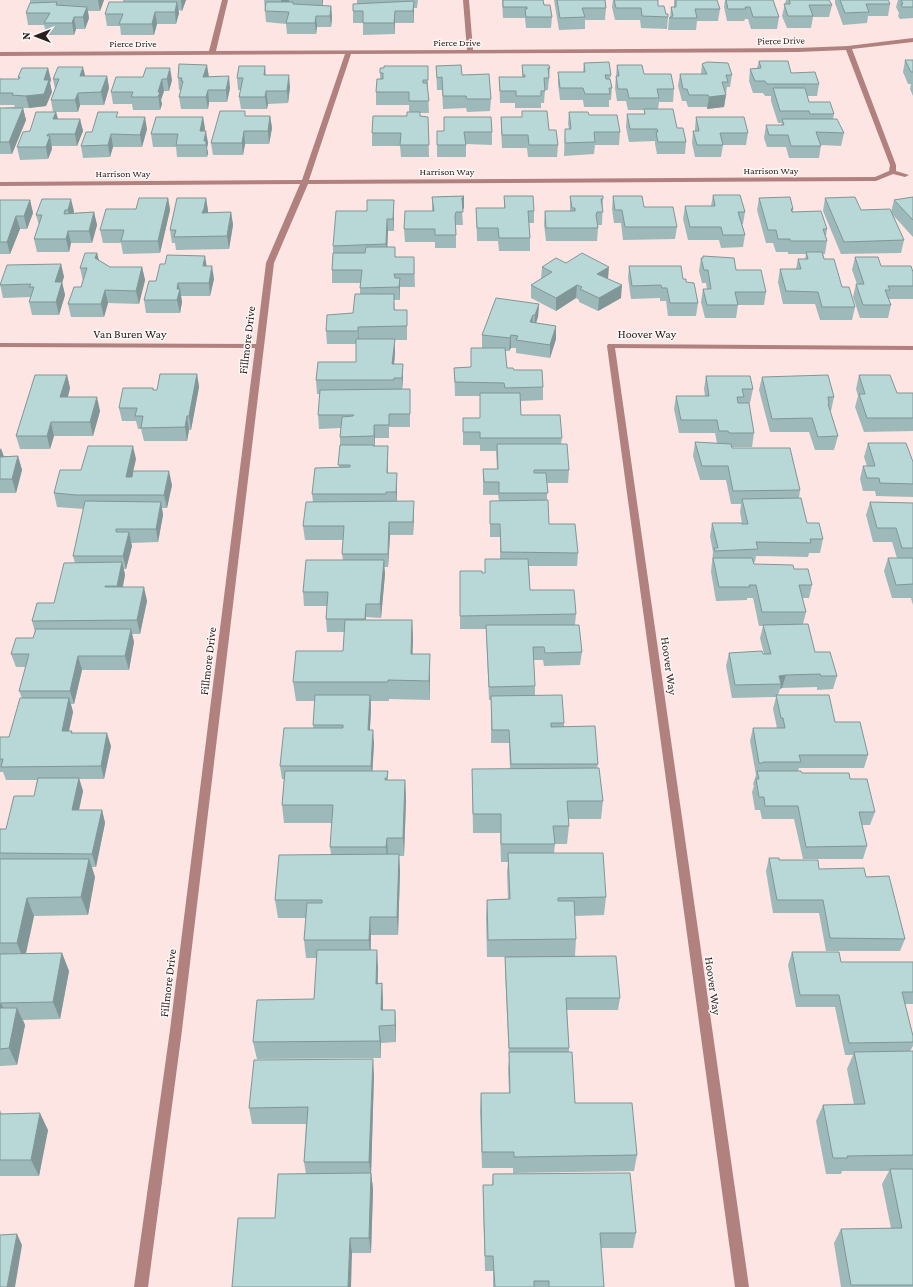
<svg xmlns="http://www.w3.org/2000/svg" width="913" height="1287" viewBox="0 0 913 1287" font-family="'Crimson Pro',serif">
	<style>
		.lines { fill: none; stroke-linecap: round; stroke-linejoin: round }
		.minor { fill: #b0817f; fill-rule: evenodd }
		.wall { fill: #9eb9b9 }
		.shaded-wall { fill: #819696 }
		.building { fill: #b8d7d7; stroke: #819696 }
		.labels { text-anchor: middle; stroke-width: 3; stroke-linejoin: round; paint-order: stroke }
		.far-street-label { font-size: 10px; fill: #2a1f1f; stroke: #fdf7f6 }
		.street-label { font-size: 12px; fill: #2a1f1f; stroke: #fdf7f6 }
	</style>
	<rect width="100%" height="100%" fill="#fce5e3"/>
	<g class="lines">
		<g class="minor">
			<path d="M222 0H228L216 51 467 50 463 0H469L473 50 798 48 848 46 913 38V42L852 49 896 165V171L909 175 905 177 893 174 876 181 308 184 274 263 182 1030 148 1287H134L170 1030 255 348 0 347V343L256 344 266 263 300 184 0 186V182L302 180 345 54 0 56V52L209 51ZM846 50 890 165 889 171 875 177 309 180 351 54 798 52Z"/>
			<path d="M608 344 913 346V350L615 348 749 1287H735L607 346Z"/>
		</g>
	</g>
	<g class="wall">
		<path d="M30 0H104L100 11H88L89 18 85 29H76L74 35H47L44 25H28L26 13 30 3Z"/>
		<path d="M123 0H186L182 11 179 10V13L176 24H157L154 35H121L120 26H107L105 14 123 2Z"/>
		<path d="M264 0H323V6H331L332 18 331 27H317L316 34H287L286 24 266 22Z"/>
		<path d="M357 0H418L417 8H414V23H395V34L363 35V23H353V11L357 4Z"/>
		<path d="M502 0H543L544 5 552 17 551 28H526L525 18H503Z"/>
		<path d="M554 0H605L606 8 605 20H585V29L559 30Z"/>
		<path d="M613 0H658V6L668 17 667 29 641 28 640 20H615L612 7Z"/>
		<path d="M674 0H717L720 9 718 21H697L696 30H668L669 18H670L671 7H674Z"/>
		<path d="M725 0H773L779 17 777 29H751L748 19H745L744 21H727L724 7Z"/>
		<path d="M786 0H829L832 5 829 17H813L811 28H787L782 16Z"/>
		<path d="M835 0H888L890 4 888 16H868L867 23 843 25 835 3Z"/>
		<path d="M898 0H913V18L900 19 898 16 899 13 896 7Z"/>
		<path d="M905 60H913V96L910 89 911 84H908L903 72Z"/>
		<path d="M759 61 819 84 817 96H807L809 102 834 114 833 119 844 133 841 146 821 145 819 158H789L786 147H767L764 138 766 125H781L782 123H778L771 101V96H765L763 93H753L749 81 750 69 757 68Z"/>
		<path d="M584 63 611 75 610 79 612 88 611 100H609V107H584L583 100H560L558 84V72H583Z"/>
		<path d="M702 64 732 75 730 87H727L726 94 724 107 707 109V107H688L686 101H682L678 86 680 74H701Z"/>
		<path d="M522 65 550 68 548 90H545L544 103H541V108H515V103H500L499 77H522Z"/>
		<path d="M617 65 644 74 674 89 673 102H659L658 109 677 128 686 142 685 154H657L655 144V141L629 142 626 127 627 114H644V110H628L626 101H617L615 88Z"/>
		<path d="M428 66V92L429 113H420V116L428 117 429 157H401L400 146H372V133L407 116 409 112V105H376V92L380 79V73Z"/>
		<path d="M436 66 462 75 491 99 490 111 467 112 466 108 443 109 442 90H437Z"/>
		<path d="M48 68 51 80 50 83 52 92 46 106 29 108H23L26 120 12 154H0V108L15 107 14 105H0V79H18V77Z"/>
		<path d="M146 68 172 80 169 91H164L161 100 162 104 160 110H133L132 104H113L111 92 143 77Z"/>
		<path d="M266 75 290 87 288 103 268 104 267 109H241L239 97 241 90H238L237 78Z"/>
		<path d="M85 76H107L109 88 104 105H80L78 112H56L58 119H80L83 131 77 146H52V149L48 159 20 160 17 147 30 131 53 112 51 100 55 89 53 79Z"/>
		<path d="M208 77 230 88 227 102H209L208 109H181L179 97 181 90H179L178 78Z"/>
		<path d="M522 111 549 130 558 145 557 157H528L527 148H502L501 129V117H522Z"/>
		<path d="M569 112 589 115 620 132 619 145H595L594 154 564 156 565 129H569L568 124Z"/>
		<path d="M246 116H270L272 128 269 144H245L243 155H213L211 143Z"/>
		<path d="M119 117 147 129 142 147H113L110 157 83 158 81 146 92 132Z"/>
		<path d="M203 117 205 129 204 131 208 143 207 148 208 153 207 157H177L176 147H153L151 134Z"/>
		<path d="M696 117 748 133 746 145H723L721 157H695L692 143 693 131H695V129Z"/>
		<path d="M437 131 492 132V145L466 144V157H437Z"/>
		<path d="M713 195 745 212 743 224H742L745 235 743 247 721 248 719 240H688L683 219 685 206H711Z"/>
		<path d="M464 196V208L462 210 463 225H456V248H435V242H405L404 229 432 211V197Z"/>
		<path d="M504 196 534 211V223H529L530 238V251H499L498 241H477L476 208H504Z"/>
		<path d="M570 196 603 199 602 225H597L598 228 597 241H546L544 224 545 211H570Z"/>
		<path d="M613 196 644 207 677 227 675 239 623 240 621 223H614L612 209Z"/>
		<path d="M913 197V237L892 214 904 240 901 253 841 254 823 211 825 198 861 210 891 212 894 200Z"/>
		<path d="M168 198 170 210 160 253 123 254 121 243H103L100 230 136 209Z"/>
		<path d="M206 198 208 211V213L231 212 233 225 229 249 176 250 175 243H172L170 230Z"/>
		<path d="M759 198 793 209V212L827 229 826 236 827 241 825 254H823L824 259 855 307 852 320H820L815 304H783L778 282 780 269H796L798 259H805L806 254H788V252H776L773 243H766L757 210Z"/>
		<path d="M42 199 74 211 73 213 94 212 97 225 92 243H71L69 252H37L34 239 39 225 36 215Z"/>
		<path d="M30 200 33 213 27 229H20L10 254H0V202Z"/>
		<path d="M394 200V231H388L387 247 396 257H414L415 287H400V300H394L395 310 407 323V340H395V353L394 364 403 377 402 389H410V427H389V438H375V446H388V473L397 487V502L414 515 413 535H390L388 567H384L385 574 381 618 366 617V620H412L413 639 412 654 430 673V700L389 699V701H371V709L370 730 374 743 372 771H388V780H405L406 799 404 856H399L400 872 398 935H371V950L378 967V984L382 983 383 1001V1010H395L396 1027V1042L381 1043V1058L257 1059 253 1042 314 999 317 958H306L304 940 306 918H278L275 900 331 854 330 847 332 823H284L282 805 284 779H282L280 766 313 728 315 701H296L293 682 343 651 345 632H327L326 619 327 606H304L303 592 343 560 342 554 343 540H305L303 526 313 502 312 494 339 467 340 445V437L341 428 319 429 318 415 320 394H317L316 380 356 362V344H327L326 331 353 313 360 294V283H332V270L333 253V246L367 211Z"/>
		<path d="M97 253 99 260 110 267H142L145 280 139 304 108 303 104 317H71L68 304 81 287 83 281 80 268Z"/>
		<path d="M703 256 736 270 766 292 764 305H738L736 318H705L701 302 703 289H707L706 283H702L699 271 701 258H703Z"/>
		<path d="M855 257 881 266 913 272V299H889L891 305 888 318H860L853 297 856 284H857L852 270Z"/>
		<path d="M566 263 608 279 621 298 598 311 579 302V300L576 298 556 311 531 298V285L541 279 542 267Z"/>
		<path d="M61 264 64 277 62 282 65 295 59 315H32L29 302 31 297 3 298 0 284Z"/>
		<path d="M207 266 214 279 210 296H181L182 302 180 313H146L144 300 156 281Z"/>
		<path d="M629 266 683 279 686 282 698 303 696 316H668L666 301H660V298L631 299 628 278Z"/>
		<path d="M539 304 538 317 536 323 556 339 550 358 516 353V348H511L509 351H505L507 368 514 370 543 387V400L521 401V415L562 438 561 444 569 470 568 483H547V500L549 524 578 553 577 566H529L530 590 576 614 575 625 582 652 580 665 544 666 543 660H533L535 686V696L564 723V727L598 764 597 768 603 801 601 819H568L569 826 567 844H555L554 853 606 897 604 915 575 916 576 939 575 956 620 998 618 1010H567L569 1048V1052L575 1103 637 1155 634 1171 513 1173V1168H482L480 1110 481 1093H509L508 1069 509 1060 505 969V957H487L486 918 487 900 508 899 507 872 508 862H501L500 833H473L472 769H510L509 743H491V700H489L486 629H460V571L485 573V559H500V537H490V501H499L498 495H483V469H497L496 451H480V445H463V418H480V396H455L454 368 471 367V348H485H482V335Z"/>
		<path d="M197 374 199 387 191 430H189L187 441H144L141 429H138L136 421H122L119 408 153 388 154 390H157Z"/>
		<path d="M67 375 70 388 68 397 100 411 93 436H54L50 449H20L16 436Z"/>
		<path d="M859 375 897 393H913V431L864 432 855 407 858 396 856 389Z"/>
		<path d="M706 376 753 389 750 403H743L754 433 752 447H732V448L800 490 799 498 807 523 823 539 820 553H809L808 557 756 556 755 562H753L754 564 794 569 812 585 809 598H802L806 612 803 624 815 652 837 676 833 689 817 690V687L782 688 780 689 778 695 835 722 868 755 864 768H799L798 771 802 773 850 779 875 812 870 825H862L867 846 863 859H803L794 819H762L760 810H755L752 792 754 786 753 784 756 775 750 741 753 728H777L773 709 776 697 732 698 726 666 729 653 764 654 760 638 763 626H759L753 598H747V600L716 601 711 572 713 552 710 536 712 523H742L740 512 741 504H731L726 480H700L693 456 695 442 717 443 715 433H679L674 409 676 396H705L704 389Z"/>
		<path d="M762 377 834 397 831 411H830L838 436 834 450H815L809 432H770L759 390Z"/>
		<path d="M868 443 913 462V497L876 496 875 491H863L860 479 863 466H867L864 457Z"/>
		<path d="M0 448 4 456H18L22 470 16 493H0Z"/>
		<path d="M136 459 132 474 172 485 167 508H162L163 515 158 542 131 543 132 546 126 569H124L125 575 123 587 147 601 140 634H132L134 642 129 670H82L74 704H71L73 712 69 731H72V733L111 746 104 779H79L83 791 79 810H102L105 823 96 867H92L95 877 88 915 34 916 26 954 62 953 69 971 60 1019 23 1020 25 1025 17 1065 0 1066V829H6L34 796 37 780H6L3 772H0V737H9L22 698 19 691 26 667H16L11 654 33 638 35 632 32 621 54 603 75 563 73 556 84 509 57 507 54 493 81 470Z"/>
		<path d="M870 502 913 503V605L911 598H892L884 571 888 558H897L892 542H873L866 515Z"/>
		<path d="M769 858 819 869 866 877 905 939 900 951H826L819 913H773L766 871Z"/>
		<path d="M792 952 841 962H913V1004H905L913 1036V1046L910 1051H913V1287H841L834 1243 841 1229 891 1228 882 1184 889 1171H842L841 1174H826L816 1121 823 1105H854L847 1069 853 1055H845L835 1007H796L788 965Z"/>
		<path d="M374 1075 371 1173 373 1189 371 1253H352L275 1218 306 1174 304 1162 306 1124H252L249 1108Z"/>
		<path d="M0 1110 2 1114 48 1130 39 1176H0Z"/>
		<path d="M493 1174 636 1233 633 1248H601L604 1287H493V1271H485L483 1200V1185H492Z"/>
	</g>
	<g class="shaded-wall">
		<path d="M98 0H104L100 11Z"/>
		<path d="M181 0H186L182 11Z"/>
		<path d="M281 0H289V8L282 12Z"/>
		<path d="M322 0H323L322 8Z"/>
		<path d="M414 1V23L413 11Z"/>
		<path d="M177 2 179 13 176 24 175 12Z"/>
		<path d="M331 6 332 18 331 27 330 16Z"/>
		<path d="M87 7 89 18 85 29 83 17Z"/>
		<path d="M395 11V34L394 23Z"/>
		<path d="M155 12 157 24 154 35 152 24Z"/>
		<path d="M316 16 317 27 316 34 315 23Z"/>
		<path d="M74 17 76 29 74 35 72 23Z"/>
		<path d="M207 65 209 77H203Z"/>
		<path d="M265 66 266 78 264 75Z"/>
		<path d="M83 67 86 79 80 76Z"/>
		<path d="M48 68 51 80 50 83 52 92 46 106 29 108 26 96 44 80Z"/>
		<path d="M170 68 172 80 169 91 167 79Z"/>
		<path d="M289 75 290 87 288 103 287 91Z"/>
		<path d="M107 76 109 88 104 105 101 92Z"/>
		<path d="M229 76 230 88 227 102 226 90Z"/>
		<path d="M162 79 164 91 161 100 162 104 160 110 158 92Z"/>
		<path d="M208 90 209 102 208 109 206 97Z"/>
		<path d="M266 91 268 104 267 109 265 97Z"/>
		<path d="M78 93 80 105 78 112 75 100Z"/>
		<path d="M726 95 724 107 707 109 709 97Z"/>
		<path d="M23 108 26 120 12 154 9 142Z"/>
		<path d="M56 112 59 124 53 119Z"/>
		<path d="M270 116 272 128 269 144 268 131Z"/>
		<path d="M145 117 147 129 142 147 140 135Z"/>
		<path d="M203 117 205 129 202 143 200 131Z"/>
		<path d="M80 119 83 131 77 146 75 134Z"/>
		<path d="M206 131 208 143 207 148 208 153 207 157 206 145 204 141Z"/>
		<path d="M244 131 245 144 243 155 242 143Z"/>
		<path d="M48 134 49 138 50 136 52 149 48 159 46 147 47 136Z"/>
		<path d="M111 134 113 147 110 157 108 145Z"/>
		<path d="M464 196V208L462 211V198Z"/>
		<path d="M168 198 170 210 160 253 158 241Z"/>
		<path d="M206 198 208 211 206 222 202 213Z"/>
		<path d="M71 199 74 211 71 222 68 210Z"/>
		<path d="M30 200 33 213 27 229 24 216Z"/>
		<path d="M394 200V231L393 219Z"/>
		<path d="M94 212 97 225 92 243 89 231Z"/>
		<path d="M231 212 233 225 229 249 227 236Z"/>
		<path d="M16 216 20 229 10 254 7 242Z"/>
		<path d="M387 219 388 231 387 257 386 244Z"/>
		<path d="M68 231 71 243 69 252 66 239Z"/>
		<path d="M97 253 100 265 95 258Z"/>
		<path d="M205 256 207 268 203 266Z"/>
		<path d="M61 264 64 277 58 295 55 282Z"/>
		<path d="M212 266 214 279 210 296 209 283Z"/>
		<path d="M142 267 145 280 139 304 136 291Z"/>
		<path d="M609 267 608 279 597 274Z"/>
		<path d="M400 278V300L399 287Z"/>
		<path d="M62 282 65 295 59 315 56 302Z"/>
		<path d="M178 283 180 291V289L182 302 180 313 177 300V289Z"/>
		<path d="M577 285 576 298 556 311V298Z"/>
		<path d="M622 285 621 298 598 311 599 298Z"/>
		<path d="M105 290 108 303 104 317 101 304Z"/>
		<path d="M539 304 538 317 534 328 535 315Z"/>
		<path d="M533 315 532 328 530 322Z"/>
		<path d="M556 326V339L550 358V345Z"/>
		<path d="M358 327 359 340 358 344Z"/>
		<path d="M511 335V348L509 351 510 338Z"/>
		<path d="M395 339V353L393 377 392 364Z"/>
		<path d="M403 364V377L402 392V378Z"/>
		<path d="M197 374 199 387 191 430 189 416Z"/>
		<path d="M67 375 70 388 64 411 60 397Z"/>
		<path d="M97 397 100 411 93 436 90 422Z"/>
		<path d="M187 416 189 430 187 441 185 427Z"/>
		<path d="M51 422 54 436 50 449 47 436Z"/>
		<path d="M374 425 375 438V449L374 436Z"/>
		<path d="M133 446 136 459 129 490 126 477Z"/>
		<path d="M388 446V460L387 487V473Z"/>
		<path d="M1 448 5 461 0 462V451Z"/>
		<path d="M18 456 22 470 16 493 12 479Z"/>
		<path d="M169 471 172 485 167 508 164 495Z"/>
		<path d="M397 473V505L396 492Z"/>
		<path d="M414 501V515L413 535V522Z"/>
		<path d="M161 502 163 515 158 542 156 529Z"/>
		<path d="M389 522 390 535 388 567V554Z"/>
		<path d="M129 532 132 546 126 569 123 556Z"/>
		<path d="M384 560 385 574 381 618 380 604Z"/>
		<path d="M122 562 125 575 120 599 117 586Z"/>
		<path d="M144 587 147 601 140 634 137 620Z"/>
		<path d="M366 604V617L365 632V619Z"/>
		<path d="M412 620 413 639 412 673 411 654Z"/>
		<path d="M131 629 134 642 129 670 125 656Z"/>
		<path d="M430 654V700L429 681Z"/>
		<path d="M78 656 82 670 74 704 70 691Z"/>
		<path d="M786 675 782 688 780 689 781 684 779 676Z"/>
		<path d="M370 695 371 709 369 743 368 730Z"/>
		<path d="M69 698 73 712 66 744 62 731Z"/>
		<path d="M373 730 374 743 372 779 371 766Z"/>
		<path d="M107 733 111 746 104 779 101 766Z"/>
		<path d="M79 778 83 791 76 823 72 810Z"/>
		<path d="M405 780 406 799 404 856 403 838Z"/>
		<path d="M102 810 105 823 96 867 92 854Z"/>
		<path d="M387 838 388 856V865L386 847Z"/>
		<path d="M399 854 400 872 398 935 397 917Z"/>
		<path d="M89 859 95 877 88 915 81 897Z"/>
		<path d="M27 898 34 916 24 961 17 943Z"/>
		<path d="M370 917 371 935 370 958 369 940Z"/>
		<path d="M377 950 378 967 377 1001 376 984Z"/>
		<path d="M62 953 69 971 60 1019 53 1002Z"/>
		<path d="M382 983 383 1001V1027L381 1010Z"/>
		<path d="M1 1003 9 1020 0 1008Z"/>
		<path d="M17 1008 25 1025 17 1065 9 1048Z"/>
		<path d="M395 1010 396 1027V1042L395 1025Z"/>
		<path d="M379 1026 381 1043V1058L380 1041Z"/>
		<path d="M373 1059 374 1075 371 1177 369 1162Z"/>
		<path d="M40 1113 48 1130 39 1176 31 1160Z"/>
		<path d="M371 1173 373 1189 371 1253 369 1238Z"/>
		<path d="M17 1234 22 1245 15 1287H7Z"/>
		<path d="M350 1238 352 1253 351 1287H348Z"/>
	</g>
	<g class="building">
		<path d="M503 0H543L544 5H550L552 17H526L525 9H527V7H503Z"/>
		<path d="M557 0H605L606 8H582L585 17 560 18Z"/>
		<path d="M614 0H658V6H664L666 14H668V17L642 16 641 8H616Z"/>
		<path d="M676 0H717L720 9H695L697 18H669L673 16 671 7H676Z"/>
		<path d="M726 0H773L779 17H753L750 7H745L746 9H728Z"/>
		<path d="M789 0H829L832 5H809L813 16H788L784 4H790V2Z"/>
		<path d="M840 0H888L890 4H866L869 12 845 13Z"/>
		<path d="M901 0H913V7H902L901 4H903Z"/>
		<path d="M414 1 413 11H395L394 23H363V11H353V4Z"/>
		<path d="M57 2 56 5 87 7 83 17H74L72 23H44L50 13H26L30 3Z"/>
		<path d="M109 2H177L175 12H155L152 24H119L123 14H105Z"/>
		<path d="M266 2H293V4L331 6 330 16H316L315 23H286L289 12 265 11Z"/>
		<path d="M905 60H913V72H911Z"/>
		<path d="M759 61H788L791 73 815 72 819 84H767L765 81H755L750 69 761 68Z"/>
		<path d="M609 62 611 75H605L606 79H610L612 88H609L610 94H585L583 88H560L558 72H585L584 63Z"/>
		<path d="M707 62 728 63 732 75H726L728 82H722L726 95 709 97 708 95H689L687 89H683L680 74H707L702 64Z"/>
		<path d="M179 64 207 65 203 77 229 76 226 90H208L206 97H179L183 81H181L182 78H178Z"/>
		<path d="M461 65 462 75 489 74 491 99H467L466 96H443L442 77 437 78 436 66Z"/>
		<path d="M522 65H549L550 68H548L549 78H544L545 91H541V96H516V91H500L499 77H525V75H523Z"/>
		<path d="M617 65H642L644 74H671L674 89H657L659 98H629L627 89H618L616 76H619Z"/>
		<path d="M239 66H265L264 75H289L287 91H266L265 97H239L243 78H237Z"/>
		<path d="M384 66H428V80H423V83H427L429 101H409V92H376L377 79H383V73H380V68H384Z"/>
		<path d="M58 67H83L80 76H107L101 92 78 93 75 100H51L59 79H53Z"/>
		<path d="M22 68H48L44 80H49L44 94 26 96 12 95 13 93H0V79H19L20 77H18Z"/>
		<path d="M146 68H170L167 79H162L158 92H160L158 97H131L133 92H111L116 77H143Z"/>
		<path d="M773 88H805L809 102H830L834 114H810L809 111H780Z"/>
		<path d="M0 108H23L9 142H0Z"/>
		<path d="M644 109H673L677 128H683L686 142H658L656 132H658L657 129H630L627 114H645Z"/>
		<path d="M220 111H245V116H270L268 131H244L242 143H211Z"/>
		<path d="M522 111H547L549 130H556L558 145H529L528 135H502L501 117H522Z"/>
		<path d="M36 112H56L53 119H80L75 134H48L47 136H50L46 147H17L23 132 30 131Z"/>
		<path d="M98 112H118L116 117H145L140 135 111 134 108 145 81 146 86 132H92Z"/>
		<path d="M407 112H420V116L428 117 429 145H400L401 133H372L373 116H407Z"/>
		<path d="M569 112H588L589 115H617L620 132H594L595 142 565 143V129H571Z"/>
		<path d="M156 117H203L200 131H206L204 141H206V145H176L178 134H151Z"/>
		<path d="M444 117H491L492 132H464L466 145H437V131H444Z"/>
		<path d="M696 117H744L748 133H720L723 145H697L693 131H699Z"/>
		<path d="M782 119H837L844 133 816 132 821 146H791L788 135H769L766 125H784Z"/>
		<path d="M713 195H740L745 212H738L745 235H723L721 227H690L685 206H715Z"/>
		<path d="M464 196 462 198 463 212H456L455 216 456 235H435V229H404L405 211H434L432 197Z"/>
		<path d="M504 196H533L534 211H528L530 238H499L498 228H477L476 208H505Z"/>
		<path d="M570 196H603V199H601L603 212H597L596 215 598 228H546L545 211H575V208H572Z"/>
		<path d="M613 196H642L644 207H673L677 227H625L622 210H615Z"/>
		<path d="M790 197 793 209H791L792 212 821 211 827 229H823L827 241H790V239H778L776 230H768L759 198Z"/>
		<path d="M855 197 861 210 890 209 904 240 844 242 825 198Z"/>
		<path d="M913 197V220L894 200Z"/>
		<path d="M139 198H168L158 241H121L124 230H100L106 209H136Z"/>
		<path d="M177 198H206L204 209 202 213 231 212 227 236 174 237 176 230H170Z"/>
		<path d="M42 199H71L68 210H65L64 214 94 212 89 231H68L66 239H34L42 215H36Z"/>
		<path d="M0 200H30L24 216H16L7 242H0Z"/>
		<path d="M367 200H394L393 219H387L386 244 333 246 336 211H367Z"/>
		<path d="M366 247H395V257H414V274H394L395 278H400L399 287 360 288 362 270H332L333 253H365Z"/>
		<path d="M806 252H822L824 259H834L842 287H849L855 307H822L818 292 786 291 780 269H801L798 259H808Z"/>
		<path d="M85 253H97L95 258 110 267H142L136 291 105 290 101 304H68L74 287H81L87 268H80Z"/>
		<path d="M582 253 609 267 597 274 622 285 599 298 580 289 582 287 577 285 556 298 531 285 552 272 542 267 556 258 566 263Z"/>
		<path d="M167 255 205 256 203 266H212L209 283H178L177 289H180L177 300H144L149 281H156L160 264H165Z"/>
		<path d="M703 256 734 258 736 270H761L766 292H735L738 305H707L703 289H711L708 270H704L701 258H703Z"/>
		<path d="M855 257H878L881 266H911L913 272V286H888L890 290H885L891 305H863L856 284H864Z"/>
		<path d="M61 264 55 282H62L56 302H29L34 287H29L31 284 0 285 7 265Z"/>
		<path d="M629 266H681L683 279H686V282L694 283 698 303H670L667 288H662L661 285 632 286Z"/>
		<path d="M355 294H394V310H407V326L358 327V331H326L327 315 353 313Z"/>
		<path d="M496 298 539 304 535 315H533L530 322 556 326 550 345 516 340 518 336 511 335 510 338 482 335Z"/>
		<path d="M356 339H395L392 364H403L402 378H394V380H316L318 362H356Z"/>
		<path d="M471 348H505L507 368H513L514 370H542L543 387 505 388 504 383 455 382 454 368 471 367Z"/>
		<path d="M160 374H197L189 416H187L185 427 141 428 143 416H135L137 408H119L123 388H153V390H157Z"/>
		<path d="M35 375H67L60 397H97L90 422H51L47 436H16Z"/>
		<path d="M828 375 834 397H828L829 404H828L838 436 818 437 812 418 772 419 762 377Z"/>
		<path d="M859 375H890L897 393H913V418H867L859 394H865Z"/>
		<path d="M706 376H750L753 389H742L744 397H737L738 403H749L754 433H729L728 431H719L717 420H681L676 396H709Z"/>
		<path d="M410 389V414H389V425H374V436L340 437 342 417 353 416 354 415H318L320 390Z"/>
		<path d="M480 393H520L521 415H560L562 438H480V432H463V418H480Z"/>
		<path d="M695 442 731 444 732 448H790L800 490 733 491 728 466H702Z"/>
		<path d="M868 443H906L913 462V484L880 483 879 478H867L863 466H875Z"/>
		<path d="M497 444H567L569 470H534V473H546L548 493H499V482H484L483 469H498Z"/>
		<path d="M340 445H373V446H388L387 473H397L396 492H386V494H312L315 468 350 467V465H338Z"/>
		<path d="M88 446H133L126 477H132L133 471H169L164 495H76L54 493 60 470H81Z"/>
		<path d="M18 456 12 479H0V457Z"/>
		<path d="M801 498 807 523H819L823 539H810L811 543 756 542 758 549 715 551 714 548H718L712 523H742V524H748L742 499Z"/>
		<path d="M548 500 549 524H575L578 553 501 552 500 524H490V501Z"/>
		<path d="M85 501 161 502 156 529H116V532H129L123 556H73Z"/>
		<path d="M414 501 413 522H389L388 554H342L344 526H303L306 502Z"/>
		<path d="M870 502 913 503V548H902L896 528H877Z"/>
		<path d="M713 558H752L754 564 793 565 794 569H808L812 585H799L806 612H762L756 585H749L750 587H719Z"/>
		<path d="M888 558H913V584L896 585Z"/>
		<path d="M485 559H528L530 590H574L576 614 460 616V571H482V573H485Z"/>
		<path d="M306 560H384L380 604H366L365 619H326L328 592H303Z"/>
		<path d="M122 562 117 586H105V587H144L137 620 32 621 37 603H54L64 563Z"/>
		<path d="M345 620H412L411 654H430L429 681 388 680V682H293L296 651H343Z"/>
		<path d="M808 624 815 652H830L837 676H821L820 674 786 675 779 676 781 684 735 685 729 653 762 651 763 654H771L763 625Z"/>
		<path d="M486 625H579L582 652 545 653 544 647H533L535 686 489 687Z"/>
		<path d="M36 629H131L125 656H78L70 691H19L29 654H11L16 638H33Z"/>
		<path d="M315 695H370L368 730H373L371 766H280L284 728H343V725H313Z"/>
		<path d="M562 695 564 723H551V727L595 726 598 764H511L509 730H492L491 696Z"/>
		<path d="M776 695H829L835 722H860L868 755H799L801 762H763V763H759L753 728H785L783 718H781Z"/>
		<path d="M20 698H69L62 731H72L71 733H107L101 766 1 767 3 759H0V737H9Z"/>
		<path d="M599 768 603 801H567L569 826H553L555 844H501V814H473L472 769Z"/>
		<path d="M285 771H388L387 778H385V780H405L403 838H387L386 847H330L333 805H282Z"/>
		<path d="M757 771H801L802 773H849L850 779H867L875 812H859L867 846 806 847 798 806H765L764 797H759L756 779H759Z"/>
		<path d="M38 778H79L72 810H102L92 854 0 853V829H6L14 796H34Z"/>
		<path d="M508 853H603L606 897 558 898V901H574L576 939 488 940 487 900 510 899Z"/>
		<path d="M399 854 397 917H370L369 940H304L307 903H322V900H275L279 855Z"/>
		<path d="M769 858H779V860H818L819 869 864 868 866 877 889 876 905 939 830 938 823 900H777Z"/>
		<path d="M0 859H89L81 897 27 898 17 943H0Z"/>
		<path d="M317 950H377L376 984 382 983 381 1010H395V1025L379 1026 380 1041 253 1042 257 1000 314 999Z"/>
		<path d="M792 952H839L841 962H913V992H902L913 1036V1042L849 1043 839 995H800Z"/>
		<path d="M62 953 53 1002 1 1003 0 1008V954Z"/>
		<path d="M616 956 620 998H566L569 1048H509L505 957Z"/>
		<path d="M0 1008H17L9 1048 0 1049Z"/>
		<path d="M913 1051V1155L847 1156 848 1158H833L823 1105 865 1104 854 1052Z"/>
		<path d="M509 1052H572L575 1103H632L637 1155 514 1157V1152H482L481 1093H510Z"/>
		<path d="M373 1059 369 1162H304L308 1107 249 1108 254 1060Z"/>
		<path d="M40 1113 31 1160H0V1114Z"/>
		<path d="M890 1169H913V1285H851L841 1229 902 1228Z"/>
		<path d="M371 1173 369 1238H350L348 1287H232L238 1218H275L278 1174Z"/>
		<path d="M630 1173 636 1233H600L604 1287H549V1281H534V1287H495L493 1256H485L483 1185H493V1174Z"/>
		<path d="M17 1234 7 1287H0V1235Z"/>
	</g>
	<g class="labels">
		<g class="far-street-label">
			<text transform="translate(781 40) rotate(-1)" y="4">Pierce Drive</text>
			<text x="457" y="46">Pierce Drive</text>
			<text x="133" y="47">Pierce Drive</text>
			<text x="771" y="174">Harrison Way</text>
			<text x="447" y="175">Harrison Way</text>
			<text x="123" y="177">Harrison Way</text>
		</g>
		<g class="street-label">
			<text x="130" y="338">Van Buren Way</text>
			<text x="647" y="338">Hoover Way</text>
			<text transform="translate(247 340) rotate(-83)" y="4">Fillmore Drive</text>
			<text transform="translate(208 661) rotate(-83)" y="4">Fillmore Drive</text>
			<text transform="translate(669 666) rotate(82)" y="4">Hoover Way</text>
			<text transform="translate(168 983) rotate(-83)" y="4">Fillmore Drive</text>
			<text transform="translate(713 986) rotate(82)" y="4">Hoover Way</text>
		</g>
	</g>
	<g transform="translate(36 36) rotate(270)" stroke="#fdf7f6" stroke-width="3" paint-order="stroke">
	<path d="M0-3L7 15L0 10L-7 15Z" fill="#2a1f1f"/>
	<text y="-6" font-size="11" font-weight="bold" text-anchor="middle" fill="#2a1f1f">N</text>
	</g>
</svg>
